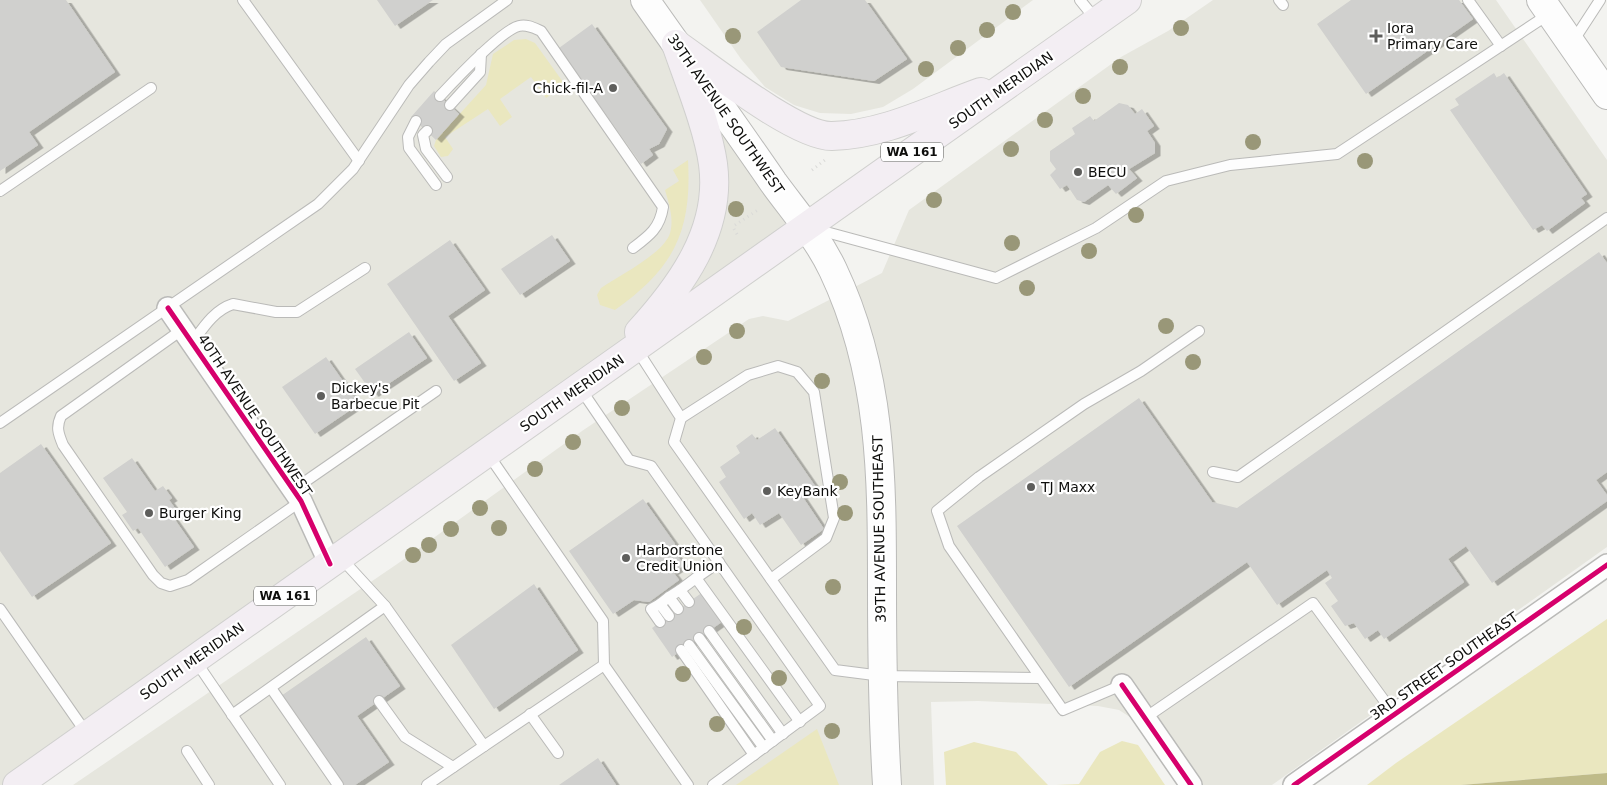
<svg xmlns="http://www.w3.org/2000/svg" width="1607" height="785" viewBox="0 0 1607 785" font-family="'DejaVu Sans',sans-serif">
	<style>
		.built { fill: #e6e6de }
		.green { fill: #eae7bf }
		.water { fill: #bfbb89 }
		.building { fill: #d0d0ce; filter: url(#shadow) }
		.lines { fill: none; stroke-linecap: round; stroke-linejoin: round }
		.lane-casing { stroke: #babab8; stroke-width: 12 }
		.street-casing { stroke: #babab8; stroke-width: 24 }
		.secondary-casing { stroke: #babab8; stroke-width: 30 }
		.primary-casing { stroke: #d0d0ce; stroke-width: 30 }
		.path { stroke: #d9d9d7; stroke-width: 3; stroke-dasharray: 1 4; stroke-linecap: butt }
		.lane { stroke: #fdfdfd; stroke-width: 10 }
		.street { stroke: #fdfdfd; stroke-width: 21 }
		.secondary { stroke: #fdfdfd; stroke-width: 28 }
		.primary { stroke: #f3eef3; stroke-width: 28 }
		.cycleway-casing { stroke: #fff; stroke-width: 8 }
		.cycleway { stroke: #d6006c; stroke-width: 5 }
		.tree { fill: #999778 }
		.poi-dot { fill: #5e5e5c; stroke: #fff; stroke-width: 2 }
		.labels { text-anchor: middle; stroke-width: 4.5; stroke-linejoin: round; paint-order: stroke }
		.shield { fill: #fff; stroke: #565655; stroke-width: 1 }
		.shield-label { font-size: 12px; font-weight: bold; fill: #0e0e0c }
		.poi-label { font-size: 14px; fill: #0e0e0c; stroke: #fff; text-anchor: start }
		.street-label { font-size: 14px; fill: #0e0e0c; stroke: #fff }
	</style>
	<defs>
		<filter id="shadow"><feDropShadow dx="5.5" dy="3" stdDeviation="0" flood-color="#0004"/></filter>
	</defs>
	<rect width="100%" height="100%" fill="#f3f3f0"/>
	<g class="built">
		<path d="M0 0H647L807 227 17 785H0Z"/>
		<path d="M700 0H1033L913 89 883 107 851 114 820 113 794 105 765 87 741 59Z"/>
		<path d="M1213 0H1496L1607 160V547L1272 785H1177L1133 719 1119 710 1098 706 978 701 931 702 934 785H73L403 560 582 431 749 319 763 316 788 321 882 273 909 210 1121 57 1168 31Z"/>
	</g>
	<g class="green">
		<path d="M526 39 535 43 563 82 561 88 546 98 531 77 500 99 512 117 500 126 488 109 445 137 453 149 448 156 441 157 434 146 436 140 486 85 493 54 514 40Z"/>
		<path d="M688 160C692 232 674 268 615 310L600 305 597 295 601 288C620 275 659 256 669 236 675 221 669 204 665 190L679 181 673 170Z"/>
		<path d="M1607 619V773L1461 785H1367L1396 763Z"/>
		<path d="M817 729 839 785H736Z"/>
		<path d="M1122 741 1138 745 1165 785H1056L1079 784 1100 752Z"/>
		<path d="M974 742 1016 752 1048 785H946L944 752Z"/>
	</g>
	<path class="water" d="M1607 773V785H1461Z"/>
	<g class="building">
		<path d="M0 0H66L115 72 29 132 38 145 0 171Z"/>
		<path d="M377 0H433L395 26Z"/>
		<path d="M801 0H865L907 59 874 81 781 67 757 32Z"/>
		<path d="M1351 0H1459L1473 19 1366 94 1317 24Z"/>
		<path d="M592 24 667 129 659 144 649 149 653 155 641 164 559 48Z"/>
		<path d="M1494 73 1497 78 1504 73 1587 194 1581 198 1585 203 1547 231 1542 225 1533 230 1450 110 1459 105 1455 99Z"/>
		<path d="M434 91 459 114 436 140 411 117Z"/>
		<path d="M1119 103 1128 105 1135 114 1142 109 1154 126 1147 131 1155 143V153L1129 169 1137 178 1116 194 1108 185 1084 202 1077 200 1067 185 1060 189 1050 175 1056 169 1050 161V151L1075 134 1072 128 1090 116 1094 121Z"/>
		<path d="M552 235 570 261 520 295 501 269Z"/>
		<path d="M450 240 485 290 448 316 481 363 454 381 387 284Z"/>
		<path d="M1599 252 1607 263V472L1596 480 1607 495V501L1492 583 1466 546 1448 559 1464 582 1384 639 1378 630 1365 639 1354 623 1345 626 1331 606 1338 601 1325 583 1332 578 1327 570 1277 605 1247 562 1069 687 957 526 1139 398 1212 502 1237 508Z"/>
		<path d="M409 332 427 358 373 394 355 369Z"/>
		<path d="M326 357 359 404 315 434 282 387Z"/>
		<path d="M775 428 815 486 802 496 824 529 801 545 779 513 760 525 752 513 744 519 719 482 726 477 720 467 740 453 736 446 752 434 757 440Z"/>
		<path d="M41 444 111 543 32 597 0 551V473Z"/>
		<path d="M132 458 155 491 163 486 172 498 169 500 177 511 171 514 194 547 165 567 138 528 133 531 122 515 127 512 103 478Z"/>
		<path d="M643 499 675 544 671 547 684 565 673 572 679 580 649 602 634 600 613 614 569 551Z"/>
		<path d="M534 584 578 650 494 709 451 645Z"/>
		<path d="M703 592 723 621 672 657 652 628Z"/>
		<path d="M366 637 400 686 357 716 389 762 355 785H344L281 696Z"/>
		<path d="M598 758 616 785H559Z"/>
	</g>
	<g class="lines">
		<defs>
			<g id="lane">
				<path d="M243 0 359 161"/>
				<path d="M1080 0 1097 21"/>
				<path d="M1279 0 1283 5"/>
				<path d="M1468 0 1501 46"/>
				<path d="M1572 43 1600 0"/>
				<path d="M440 96C454 81 502 30 519 26 527 24 534 28 541 31L663 207C660 228 649 236 633 248"/>
				<path d="M450 105 480 72 481 54"/>
				<path d="M416 121 408 137 409 148 436 185"/>
				<path d="M427 131 423 135 426 149 447 177"/>
				<path d="M0 191 151 88"/>
				<path d="M815 229 996 278 1096 228 1166 181 1230 165 1337 154 1549 14"/>
				<path d="M183 329 61 416C56 427 58 433 63 445L153 575 161 583 170 586 188 580 301 501"/>
				<path d="M192 343C203 328 214 310 233 304L276 312H297L365 268"/>
				<path d="M636 348 681 418 674 442 835 670 882 676 1040 678"/>
				<path d="M580 388 629 460 651 466 820 706 713 785"/>
				<path d="M681 418 748 375 778 366 797 372 814 392 834 518 826 538 771 579"/>
				<path d="M0 423 318 204 353 169 409 85 429 62 446 44 507 0"/>
				<path d="M488 454 603 621 604 665 688 785"/>
				<path d="M1213 472 1238 477 1607 218"/>
				<path d="M293 490 436 391"/>
				<path d="M341 558 385 606 484 746 604 665"/>
				<path d="M719 562 696 578 800 722"/>
				<path d="M689 602 680 590 696 578"/>
				<path d="M660 604 651 609 660 622"/>
				<path d="M0 609 87 734"/>
				<path d="M678 609 669 597 680 590"/>
				<path d="M669 616 660 604 669 597"/>
				<path d="M709 631 783 734"/>
				<path d="M699 638 773 741"/>
				<path d="M689 645 764 748"/>
				<path d="M681 650 754 755"/>
				<path d="M195 660 280 785"/>
				<path d="M1122 685 1063 710 949 546 937 511 979 477 1084 404 1141 371 1199 331"/>
				<path d="M271 688 338 785"/>
				<path d="M379 701 405 737 453 767"/>
				<path d="M530 714 558 753"/>
				<path d="M232 715 385 606"/>
				<path d="M1145 718 1313 603 1394 714"/>
				<path d="M187 751 209 785"/>
				<path d="M427 785 484 746"/>
			</g>
			<g id="street">
				<path d="M168 308 301 501 330 564"/>
				<path d="M1122 685 1191 785"/>
				<path d="M1294 785 1607 565"/>
			</g>
			<g id="secondary">
				<path d="M645 0C688 61 731 121 773 182 794 211 818 238 833 270 882 373 882 478 882 588 882 654 883 719 887 785"/>
				<path d="M1541 0 1607 95"/>
			</g>
			<g id="primary">
				<path d="M676 44C708 66 797 137 832 136 883 135 933 109 981 92"/>
				<path d="M639 332C681 286 722 230 713 164 708 128 688 79 676 44"/>
				<path d="M17 785 1127 0"/>
			</g>
		</defs>
		<use href="#lane" class="lane-casing"/>
		<use href="#street" class="street-casing"/>
		<use href="#secondary" class="secondary-casing"/>
		<use href="#primary" class="primary-casing"/>
		<g class="path">
			<path d="M812 170 825 160"/>
			<path d="M735 225 758 210"/>
			<path d="M734 229 738 236"/>
		</g>
		<use href="#lane" class="lane"/>
		<use href="#street" class="street"/>
		<use href="#secondary" class="secondary"/>
		<use href="#primary" class="primary"/>
		<defs>
			<g id="cycleway">
				<path d="M168 308 301 501 330 564"/>
				<path d="M1122 685 1191 785"/>
				<path d="M1294 785 1607 565"/>
			</g>
		</defs>
		<use href="#cycleway" class="cycleway-casing"/>
		<use href="#cycleway" class="cycleway"/>
	</g>
	<g class="tree">
		<circle cx="1013" cy="12" r="8"/>
		<circle cx="1181" cy="28" r="8"/>
		<circle cx="987" cy="30" r="8"/>
		<circle cx="733" cy="36" r="8"/>
		<circle cx="958" cy="48" r="8"/>
		<circle cx="1120" cy="67" r="8"/>
		<circle cx="926" cy="69" r="8"/>
		<circle cx="1083" cy="96" r="8"/>
		<circle cx="1045" cy="120" r="8"/>
		<circle cx="1253" cy="142" r="8"/>
		<circle cx="1011" cy="149" r="8"/>
		<circle cx="1365" cy="161" r="8"/>
		<circle cx="934" cy="200" r="8"/>
		<circle cx="736" cy="209" r="8"/>
		<circle cx="1136" cy="215" r="8"/>
		<circle cx="1012" cy="243" r="8"/>
		<circle cx="1089" cy="251" r="8"/>
		<circle cx="1027" cy="288" r="8"/>
		<circle cx="1166" cy="326" r="8"/>
		<circle cx="737" cy="331" r="8"/>
		<circle cx="704" cy="357" r="8"/>
		<circle cx="1193" cy="362" r="8"/>
		<circle cx="822" cy="381" r="8"/>
		<circle cx="622" cy="408" r="8"/>
		<circle cx="573" cy="442" r="8"/>
		<circle cx="535" cy="469" r="8"/>
		<circle cx="840" cy="482" r="8"/>
		<circle cx="480" cy="508" r="8"/>
		<circle cx="845" cy="513" r="8"/>
		<circle cx="499" cy="528" r="8"/>
		<circle cx="451" cy="529" r="8"/>
		<circle cx="429" cy="545" r="8"/>
		<circle cx="413" cy="555" r="8"/>
		<circle cx="833" cy="587" r="8"/>
		<circle cx="744" cy="627" r="8"/>
		<circle cx="683" cy="674" r="8"/>
		<circle cx="779" cy="678" r="8"/>
		<circle cx="717" cy="724" r="8"/>
		<circle cx="832" cy="731" r="8"/>
	</g>
	<g class="poi-dot">
		<path d="M1373.5 28.5h5v5h5v5h-5v5h-5v-5h-5v-5h5z"/>
		<circle cx="613" cy="88" r="5"/>
		<circle cx="1078" cy="172" r="5"/>
		<circle cx="321" cy="396" r="5"/>
		<circle cx="1031" cy="487" r="5"/>
		<circle cx="767" cy="491" r="5"/>
		<circle cx="149" cy="513" r="5"/>
		<circle cx="626" cy="558" r="5"/>
	</g>
	<g class="labels">
		<g class="shield">
			<rect x="881" y="142.5" width="62" height="19" rx="4"/>
			<rect x="254" y="586.5" width="62" height="19" rx="4"/>
		</g>
		<g class="shield-label">
			<text x="912" y="156">WA 161</text>
			<text x="285" y="600">WA 161</text>
		</g>
		<g class="poi-label">
			<text x="1387" y="33">Iora<tspan x="1387" dy="16">Primary Care</tspan></text>
			<text x="603" y="93" text-anchor="end">Chick-fil-A</text>
			<text x="1088" y="177">BECU</text>
			<text x="331" y="393">Dickey's<tspan x="331" dy="16">Barbecue Pit</tspan></text>
			<text x="1041" y="492">TJ Maxx</text>
			<text x="777" y="496">KeyBank</text>
			<text x="159" y="518">Burger King</text>
			<text x="636" y="555">Harborstone<tspan x="636" dy="16">Credit Union</tspan></text>
		</g>
		<g class="street-label">
			<text transform="translate(1001 90) rotate(-35)" y="5">SOUTH MERIDIAN</text>
			<text transform="translate(726 114) rotate(55)" y="5">39TH AVENUE SOUTHWEST</text>
			<text transform="translate(572 393) rotate(-35)" y="5">SOUTH MERIDIAN</text>
			<text transform="translate(255 415) rotate(56)" y="5">40TH AVENUE SOUTHWEST</text>
			<text transform="translate(879 529) rotate(-91)" y="5">39TH AVENUE SOUTHEAST</text>
			<text transform="translate(192 661) rotate(-35)" y="5">SOUTH MERIDIAN</text>
			<text transform="translate(1444 666) rotate(-35)" y="5">3RD STREET SOUTHEAST</text>
		</g>
	</g>
</svg>
